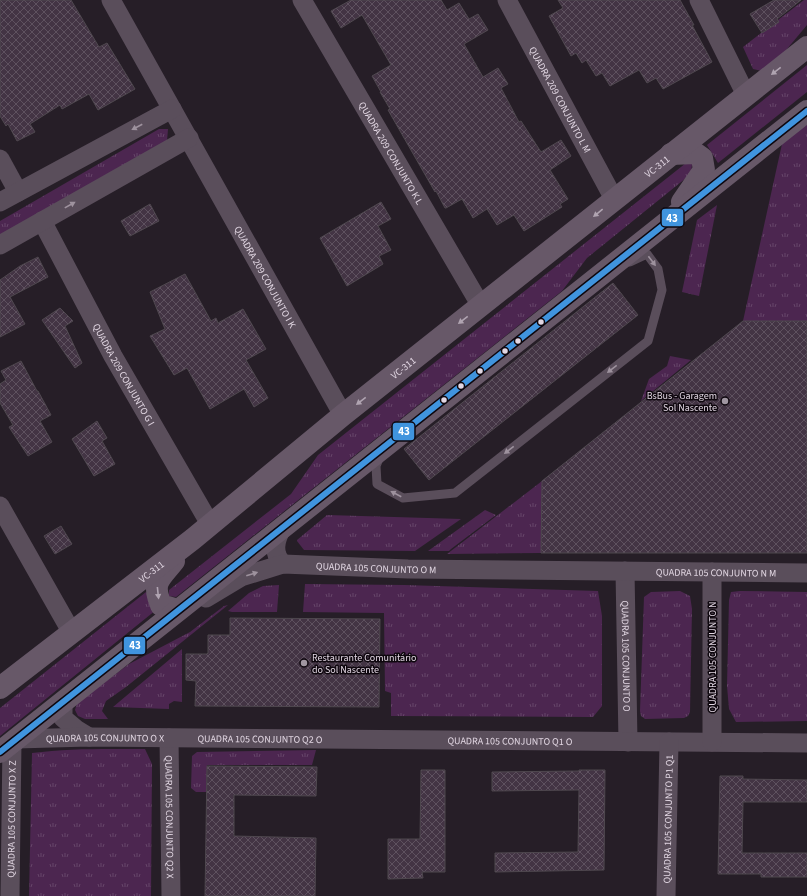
<svg xmlns="http://www.w3.org/2000/svg" width="807" height="896" viewBox="0 0 807 896" font-family="'Source Sans 3',sans-serif">
	<style>
		.grass { fill: url(#grass-tufts) }
		.building { fill: url(#building-cross-hatch); stroke: #4f484f }
		.lines { fill: none; stroke-linecap: round; stroke-linejoin: round }
		.lane { stroke: #5a4e5b; stroke-width: 9 }
		.street { stroke: #5a4e5b; stroke-width: 19 }
		.secondary { stroke: #675868; stroke-width: 22 }
		.bus-1-casing { stroke: #0e070e; stroke-width: 9 }
		.bus-1 { stroke: #4094de; stroke-width: 6 }
		.oneway { fill: #b0a4b1 }
		.oneway2 { fill: #9e929e }
		.bus-dot { fill: #e1d6e2; stroke: #0e070e; stroke-width: 1.5 }
		.poi-dot { fill: #a096a1; stroke: #0e070e; stroke-width: 1.5 }
		.labels { text-anchor: middle; stroke-width: 3; stroke-linejoin: round; paint-order: stroke }
		.street-label { font-size: 10px; fill: #e1d6e2; stroke: #0e070e }
		.poi-label { font-size: 10px; fill: #e1d6e2; stroke: #0e070e; text-anchor: end }
		.line-badge { stroke: #0e070e; stroke-width: 1.5 }
		.badge-label { font-size: 11px; text-anchor: middle; font-weight: bold; fill: #fff }
	</style>
	<defs>
		<pattern id="grass-tufts" width="24" height="20" patternUnits="userSpaceOnUse"><rect width="24" height="20" fill="#4c2650"/><path d="M3 7l-1-3M5 7V3M7 7l1-3M15 17l-1-3M17 17v-4M19 17l1-3" fill="none" stroke="#664569"/></pattern>
		<pattern id="building-cross-hatch" width="8" height="8" patternUnits="userSpaceOnUse"><rect width="8" height="8" fill="#433444"/><path d="M0 0l8 8M0 8l8-8" fill="none" stroke="#5e515f"/></pattern>
	</defs>
	<rect width="100%" height="100%" fill="#261e27"/>
	<g class="grass">
		<path d="M804 0H807V25L782 55 762 71 753 69 743 47Z"/>
		<path d="M807 65V92L718 163 707 145Z"/>
		<path d="M807 124V321H743L782 144Z"/>
		<path d="M159 129H168L167 141 0 237V221Z"/>
		<path d="M686 163 692 164 691 174 587 258 562 291 176 597 169 596V590L291 494 318 455Z"/>
		<path d="M717 205 699 296 682 292 697 220Z"/>
		<path d="M670 356 691 360 641 401 649 379 667 366Z"/>
		<path d="M542 481 541 553 447 554Z"/>
		<path d="M485 510 496 515 451 549 449 551H428Z"/>
		<path d="M327 515 461 519 415 551 304 550 297 541V540Z"/>
		<path d="M305 584 404 585 598 591 602 616V706L593 717 391 716V693L385 691 384 613 303 612Z"/>
		<path d="M279 585 277 612H232L228 611 249 593 263 586Z"/>
		<path d="M680 591 690 596 692 609 690 712 688 716 684 718 645 719 641 716 640 711 644 597 651 592Z"/>
		<path d="M740 591 807 592V721L736 722 729 709 727 686 729 600 731 592Z"/>
		<path d="M146 592 156 610 0 736V708Z"/>
		<path d="M228 605 126 687 106 701 102 711 108 719H85L78 716 75 710 77 703 129 664 190 632 224 606Z"/>
		<path d="M182 649V702L174 701 169 704V709L113 707Z"/>
		<path d="M145 749 152 764 151 896H29L32 753C69 748 107 749 145 749Z"/>
		<path d="M316 750 312 765H207L206 792H196L191 788 192 756 197 752Z"/>
	</g>
	<g class="building">
		<path d="M0 0H71L99 47 107 43 135 89 98 110 89 94 62 109 60 105 30 124 35 132 17 141 8 124 6 126 0 116Z"/>
		<path d="M351 0H441L447 10 459 3 469 19 478 14 488 30 464 44 483 77 498 68 508 84 501 88 519 122 521 121 541 152 561 140 571 156 550 170 568 199 560 204 562 207 524 231 514 215 497 225 487 209 473 218 462 199 446 208H445L436 191 435 192 388 110 390 109 380 92H381L372 76 391 65 362 15 341 28 331 11Z"/>
		<path d="M558 0H680L694 25H692L712 62 663 89 656 78 647 83 639 70 610 86 602 73 596 76 586 60 582 63 576 53 571 56 549 16 563 8Z"/>
		<path d="M774 0H801L777 19 779 22 762 33 750 14Z"/>
		<path d="M381 202 391 219 378 226 391 250 379 256 383 264 347 286 320 238Z"/>
		<path d="M150 204 159 221 130 236 121 221Z"/>
		<path d="M38 257 48 277 10 297 25 324 0 337V280L20 266Z"/>
		<path d="M185 274 211 321 216 318 218 323 243 309 266 349 246 360 268 398 254 407 244 389 210 409 187 368 174 375 150 336 165 329 150 292Z"/>
		<path d="M613 283 638 315 429 480 404 449Z"/>
		<path d="M60 308 73 321 65 326 82 363 75 368 42 320Z"/>
		<path d="M743 321H807V553H541L542 481Z"/>
		<path d="M21 361 37 391H38L51 415 40 421 52 442 28 456 9 427 13 425 0 403V384L6 380 1 371Z"/>
		<path d="M97 421 107 438 102 441 115 464 94 476 72 439Z"/>
		<path d="M61 526 72 544 55 554 44 536Z"/>
		<path d="M230 618 380 619 379 707 195 706 196 681 186 680V654H207L208 653V635H230Z"/>
		<path d="M207 766 317 767 316 796 234 795V836L316 838 315 896H205Z"/>
		<path d="M421 770H445V872H422L423 878 388 879V839H420Z"/>
		<path d="M579 770H605L604 870 495 872V853L578 852 579 790 492 791V772L579 771Z"/>
		<path d="M720 776H743V779L807 780V802H743L742 853H807V877H761V874H718Z"/>
	</g>
	<g class="lines">
		<path class="lane" d="M380 456 376 466 377 484 403 498 455 493 648 341 662 290 658 269 647 254 630 262"/>
		<g class="street">
			<path id="s1" d="M111 0 343 415"/>
			<path id="s2" d="M302 0 481 306"/>
			<path id="s3" d="M507 0 614 199"/>
			<path d="M699 0 746 95"/>
			<path d="M0 159 18 192"/>
			<path d="M0 202 172 109"/>
			<path id="s4" d="M42 221 113 356 210 524"/>
			<path d="M0 245 189 138"/>
			<path d="M0 506 72 633"/>
			<path d="M282 528C275 541 272 553 283 564"/>
			<path id="s5" d="M625 571 628 742"/>
			<path id="s6" d="M206 598 241 577 283 564 408 569 807 573"/>
			<path d="M63 702V718L76 729 89 737"/>
			<path id="s7" d="M169 738 171 896"/>
			<path id="s8" d="M16 739 89 737 807 743"/>
			<path d="M712 742V572"/>
			<path id="s9" d="M10 896 12 742"/>
			<path id="s10" d="M666 896 669 742"/>
		</g>
		<g class="secondary">
			<path d="M671 154 695 153 702 158 704 170 682 202"/>
			<path d="M174 561C160 579 151 582 161 605L178 610"/>
			<path id="s11" d="M0 688 193 539 343 415 807 47"/>
			<path d="M0 752 807 111"/>
		</g>
		<defs>
			<path id="bus-1" d="M0 752 807 111"/>
		</defs>
		<use href="#bus-1" class="bus-1-casing"/>
		<use href="#bus-1" class="bus-1"/>
	</g>
	<defs><path id="oneway-solid" d="M-6-.8H1V-3.2L6.5 0L1 3.2V.8H-6Z"/></defs>
	<g class="oneway">
		<use href="#oneway-solid" transform="translate(776 71) rotate(142)"/>
		<use href="#oneway-solid" transform="translate(598 213) rotate(141)"/>
		<use href="#oneway-solid" transform="translate(463 320) rotate(142)"/>
		<use href="#oneway-solid" transform="translate(361 401) rotate(142)"/>
		<use href="#oneway-solid" transform="translate(158 593) rotate(84)"/>
	</g>
	<g class="oneway2">
		<use href="#oneway-solid" transform="translate(137 127) rotate(152)"/>
		<use href="#oneway-solid" transform="translate(70 205) rotate(-29)"/>
		<use href="#oneway-solid" transform="translate(652 261) rotate(53)"/>
		<use href="#oneway-solid" transform="translate(612 369) rotate(142)"/>
		<use href="#oneway-solid" transform="translate(509 450) rotate(142)"/>
		<use href="#oneway-solid" transform="translate(396 494) rotate(-152)"/>
		<use href="#oneway-solid" transform="translate(252 574) rotate(-17)"/>
	</g>
	<g class="bus-dot">
		<circle cx="541" cy="322" r="3.5"/>
		<circle cx="518" cy="341" r="3.5"/>
		<circle cx="505" cy="351" r="3.5"/>
		<circle cx="480" cy="371" r="3.5"/>
		<circle cx="461" cy="386" r="3.5"/>
		<circle cx="444" cy="400" r="3.5"/>
	</g>
	<g class="poi-dot">
		<circle cx="725" cy="401" r="4"/>
		<circle cx="304" cy="663" r="4"/>
	</g>
	<g class="labels">
		<g class="street-label">
			<text dy="4" stroke="none"><textPath href="#s3" startOffset="113">QUADRA 209 CONJUNTO L M</textPath></text>
			<text dy="4" stroke="none"><textPath href="#s2" startOffset="177">QUADRA 209 CONJUNTO K L</textPath></text>
			<text dy="4" stroke="none"><textPath href="#s11" startOffset="839">VC-311</textPath></text>
			<text dy="4" stroke="none"><textPath href="#s1" startOffset="317">QUADRA 209 CONJUNTO I K</textPath></text>
			<text dy="4" stroke="none"><textPath href="#s11" startOffset="515">VC-311</textPath></text>
			<text dy="4" stroke="none"><textPath href="#s4" startOffset="174">QUADRA 209 CONJUNTO G I</textPath></text>
			<text dy="4" stroke="none"><textPath href="#s6" startOffset="178">QUADRA 105 CONJUNTO O M</textPath></text>
			<text dy="4" stroke="none"><textPath href="#s11" startOffset="191">VC-311</textPath></text>
			<text dy="4" stroke="none"><textPath href="#s6" startOffset="518">QUADRA 105 CONJUNTO N M</textPath></text>
			<text dy="4" stroke="none"><textPath href="#s5" startOffset="85">QUADRA 105 CONJUNTO O</textPath></text>
			<text transform="translate(712 657) rotate(-90)" y="4">QUADRA 105 CONJUNTO N</text>
			<text dy="4" stroke="none"><textPath href="#s8" startOffset="89">QUADRA 105 CONJUNTO O X</textPath></text>
			<text dy="4" stroke="none"><textPath href="#s8" startOffset="244">QUADRA 105 CONJUNTO Q2 O</textPath></text>
			<text dy="4" stroke="none"><textPath href="#s8" startOffset="494">QUADRA 105 CONJUNTO Q1 O</textPath></text>
			<text dy="4" stroke="none"><textPath href="#s7" startOffset="79">QUADRA 105 CONJUNTO Q2 X</textPath></text>
			<text dy="4" stroke="none"><textPath href="#s9" startOffset="77">QUADRA 105 CONJUNTO X Z</textPath></text>
			<text dy="4" stroke="none"><textPath href="#s10" startOffset="77">QUADRA 105 CONJUNTO P1 Q1</textPath></text>
		</g>
		<g class="poi-label">
			<text x="717" y="399">BsBus - Garagem<tspan x="717" dy="12">Sol Nascente</tspan></text>
			<text x="312" y="661" text-anchor="start">Restaurante Comunitário<tspan x="312" dy="12">do Sol Nascente</tspan></text>
		</g>
	</g>
	<g class="line-badge">
		<rect x="661" y="208" width="23" height="19" rx="4" fill="#4094de"/>
		<rect x="392" y="422" width="23" height="19" rx="4" fill="#4094de"/>
		<rect x="123" y="636" width="23" height="19" rx="4" fill="#4094de"/>
	</g>
	<g class="badge-label">
		<text x="672" y="222">43</text>
		<text x="404" y="435">43</text>
		<text x="135" y="649">43</text>
	</g>
</svg>
